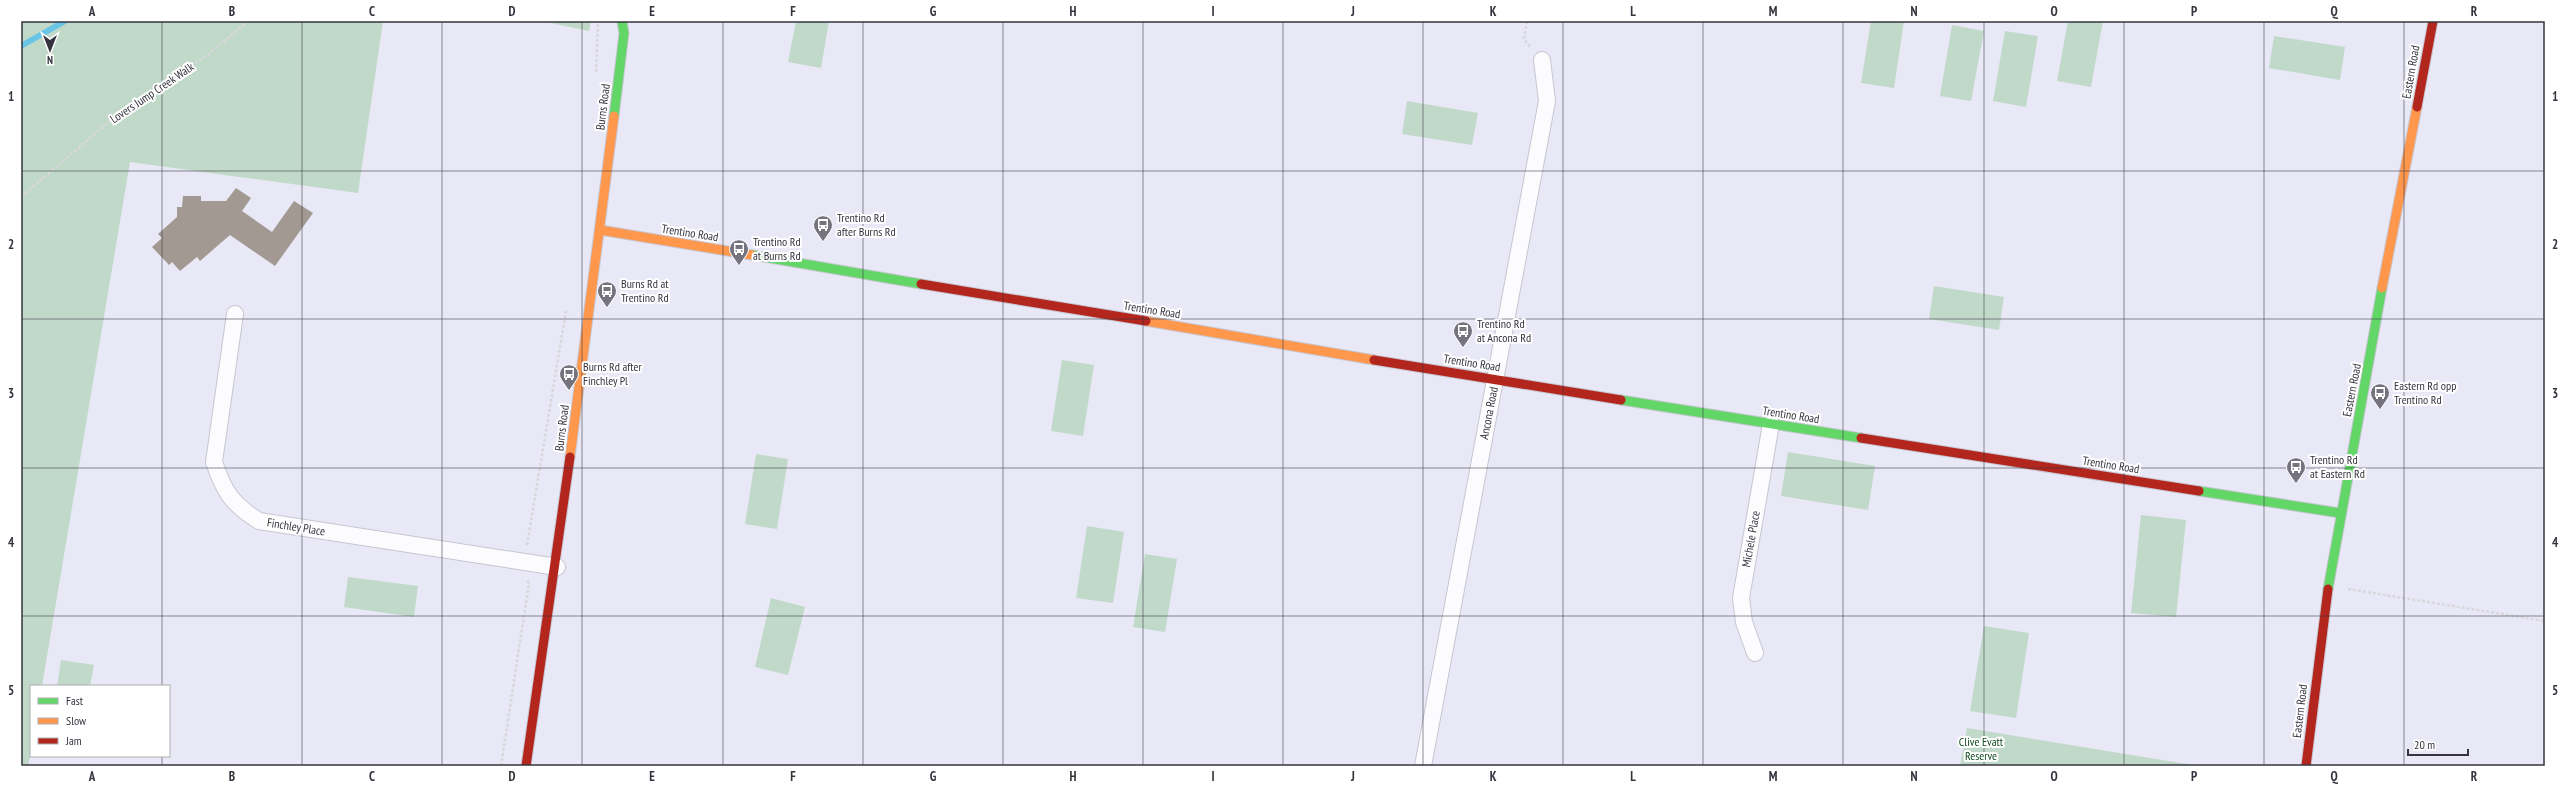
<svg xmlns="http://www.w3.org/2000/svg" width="2566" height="787" viewBox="0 0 2566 787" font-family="'PT Sans Narrow',sans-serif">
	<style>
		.green { fill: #c1d9c9 }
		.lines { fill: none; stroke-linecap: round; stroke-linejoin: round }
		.stream { stroke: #6ac4e6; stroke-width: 6 }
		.building { fill: #a29992 }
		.street-casing { stroke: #c7c6d1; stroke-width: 18 }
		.fast-casing { stroke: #c7c6d1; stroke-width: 11 }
		.slow-casing { stroke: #c7c6d1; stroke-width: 11 }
		.jam-casing { stroke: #c7c6d1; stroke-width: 11 }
		.path { stroke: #d8d8dc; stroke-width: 2.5; stroke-dasharray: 3 2; stroke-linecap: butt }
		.street { stroke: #fcfcfe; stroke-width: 16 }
		.fast { stroke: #63d668; stroke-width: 9 }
		.slow { stroke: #ff974d; stroke-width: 9 }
		.jam { stroke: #b3261e; stroke-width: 9 }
		.grid { fill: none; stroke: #35343e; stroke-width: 1; stroke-opacity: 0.55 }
		.labels { text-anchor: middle; stroke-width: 4; stroke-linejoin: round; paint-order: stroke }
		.street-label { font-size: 12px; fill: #35343e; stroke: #fff }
		.poi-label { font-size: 12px; fill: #35343e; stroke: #fff; text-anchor: start }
		.park-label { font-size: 12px; fill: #114a1e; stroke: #fff }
		.neatline { fill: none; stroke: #35343e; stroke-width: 1.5 }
		.grid-label { font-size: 13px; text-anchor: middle; font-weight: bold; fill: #35343e }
	</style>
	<rect width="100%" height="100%" fill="#e9e8f6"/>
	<g class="green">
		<path d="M21 21H383L358 193 130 162 42 686H31V751L28 766H21Z"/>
		<path d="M541 21H591L589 31Z"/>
		<path d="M796 21H829L821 68 788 62Z"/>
		<path d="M1871 21H1904L1894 88 1861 83Z"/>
		<path d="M2068 21H2103L2091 87 2057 81Z"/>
		<path d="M1952 25 1984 31 1971 101 1940 96Z"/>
		<path d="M2005 31 2038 36 2026 107 1993 101Z"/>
		<path d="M2274 36 2345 47 2340 80 2269 68Z"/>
		<path d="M1407 101 1478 113 1472 145 1402 134Z"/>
		<path d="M1934 286 2004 297 1999 330 1929 319Z"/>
		<path d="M1062 360 1094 365 1083 436 1051 431Z"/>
		<path d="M1788 452 1875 466 1868 510 1781 496Z"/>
		<path d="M756 454 788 459 777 529 745 524Z"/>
		<path d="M2141 515 2186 520 2176 617 2131 613Z"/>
		<path d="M1087 526 1124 532 1113 603 1076 598Z"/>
		<path d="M1145 554 1177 559 1165 632 1133 627Z"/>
		<path d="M348 577 418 586 414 617 344 607Z"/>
		<path d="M771 598 805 607 788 675 755 667Z"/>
		<path d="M1984 626 2029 633 2016 718 1970 711Z"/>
		<path d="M61 660 94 665 90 686H57Z"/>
		<path d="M1967 728 2199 766H1960Z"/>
	</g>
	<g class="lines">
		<path class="stream" d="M21 46 65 21"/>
	</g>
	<path class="building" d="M236 188 251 198 242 211 272 232 294 201 313 213 275 266 230 235 200 261 197 257 180 271 172 262 169 265 152 247 162 238 158 234 177 217V207H182L183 196H201V201H226Z"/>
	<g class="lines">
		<defs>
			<g id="street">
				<path d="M235 314 214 462C224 492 232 504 259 521L557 567"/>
				<path d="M1755 653 1744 622 1741 598 1771 424"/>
				<path d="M1423 766 1547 101 1542 60"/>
			</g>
			<g id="fast">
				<path d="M614 116 624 33 622 21"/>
				<path d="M752 255 921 284"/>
				<path d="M1621 400 1861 438"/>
				<path d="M2199 491 2340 513"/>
				<path d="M2328 589 2382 288"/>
			</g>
			<g id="slow">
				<path d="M600 230 752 255"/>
				<path d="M2382 288 2417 107"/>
				<path d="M1146 321 1374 360"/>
				<path d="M570 457 614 116"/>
			</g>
			<g id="jam">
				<path d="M2417 107 2433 21"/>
				<path d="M921 284 1146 321"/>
				<path d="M1374 360 1621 400"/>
				<path d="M1861 438 2199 491"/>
				<path d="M526 766 570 457"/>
				<path d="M2306 766 2328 589"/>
			</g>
		</defs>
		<use href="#street" class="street-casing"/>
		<use href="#fast" class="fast-casing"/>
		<use href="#slow" class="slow-casing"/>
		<use href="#jam" class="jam-casing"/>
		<g class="path">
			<path d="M1527 21 1524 39 1531 48"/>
			<path d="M596 72 598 21"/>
			<path d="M21 197 123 110 209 54 248 21"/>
			<path d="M527 545 566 311"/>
			<path d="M2348 589 2545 621"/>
			<path d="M501 766 529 583 527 581"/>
		</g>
		<use href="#street" class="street"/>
		<use href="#fast" class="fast"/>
		<use href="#slow" class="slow"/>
		<use href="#jam" class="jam"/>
	</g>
	<path class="grid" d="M162 21V686M302 21V766M442 21V766M582 21V766M723 21V766M863 21V766M1003 21V766M1143 21V766M1283 21V766M1423 21V766M1563 21V766M1703 21V766M1843 21V766M1984 21V766M2124 21V766M2264 21V766M2404 21V766M21 171H2545M21 319H2545M21 468H2545M21 616H2545M162 756V766"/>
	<defs>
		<symbol id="bus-pin" viewBox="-11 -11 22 30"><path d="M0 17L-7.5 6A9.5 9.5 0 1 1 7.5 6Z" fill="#74737e" stroke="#fff"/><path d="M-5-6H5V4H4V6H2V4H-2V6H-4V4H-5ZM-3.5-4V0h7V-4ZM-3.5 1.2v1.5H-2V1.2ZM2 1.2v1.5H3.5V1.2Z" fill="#fff"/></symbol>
	</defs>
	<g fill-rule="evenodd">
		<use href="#bus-pin" x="812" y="214" width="22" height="30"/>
		<use href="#bus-pin" x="728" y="238" width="22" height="30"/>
		<use href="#bus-pin" x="596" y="280" width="22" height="30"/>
		<use href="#bus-pin" x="1452" y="320" width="22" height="30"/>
		<use href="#bus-pin" x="558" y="363" width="22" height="30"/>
		<use href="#bus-pin" x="2369" y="382" width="22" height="30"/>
		<use href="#bus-pin" x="2285" y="456" width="22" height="30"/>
	</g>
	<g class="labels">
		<g class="street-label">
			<text transform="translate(2411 72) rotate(-80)" y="4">Eastern Road</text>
			<text transform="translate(152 93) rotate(-34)" y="4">Lovers Jump Creek Walk</text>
			<text transform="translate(603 107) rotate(-83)" y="4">Burns Road</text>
			<text transform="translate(690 233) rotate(9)" y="4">Trentino Road</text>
			<text transform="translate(1152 310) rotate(9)" y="4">Trentino Road</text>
			<text transform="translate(1472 363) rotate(9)" y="4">Trentino Road</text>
			<text transform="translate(2352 390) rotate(-79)" y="4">Eastern Road</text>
			<text transform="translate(1489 413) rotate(-79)" y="4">Ancona Road</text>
			<text transform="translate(1791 415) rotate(9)" y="4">Trentino Road</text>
			<text transform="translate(562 428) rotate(-83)" y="4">Burns Road</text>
			<text transform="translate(2111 465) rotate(9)" y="4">Trentino Road</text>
			<text transform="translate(296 527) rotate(9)" y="4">Finchley Place</text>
			<text transform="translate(1751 539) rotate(-80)" y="4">Michele Place</text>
			<text transform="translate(2300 711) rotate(-83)" y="4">Eastern Road</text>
		</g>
		<g class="poi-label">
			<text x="837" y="222">Trentino Rd<tspan x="837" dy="14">after Burns Rd</tspan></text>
			<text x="753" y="246">Trentino Rd<tspan x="753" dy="14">at Burns Rd</tspan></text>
			<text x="621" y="288">Burns Rd at<tspan x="621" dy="14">Trentino Rd</tspan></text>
			<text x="1477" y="328">Trentino Rd<tspan x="1477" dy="14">at Ancona Rd</tspan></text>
			<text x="583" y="371">Burns Rd after<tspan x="583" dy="14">Finchley Pl</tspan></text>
			<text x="2394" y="390">Eastern Rd opp<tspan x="2394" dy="14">Trentino Rd</tspan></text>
			<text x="2310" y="464">Trentino Rd<tspan x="2310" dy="14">at Eastern Rd</tspan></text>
		</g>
		<g class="park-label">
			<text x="1981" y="746">Clive Evatt<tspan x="1981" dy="14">Reserve</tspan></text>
		</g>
	</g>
	<rect width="2566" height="787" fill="none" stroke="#ffffff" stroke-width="44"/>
	<rect x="30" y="685" width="140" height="72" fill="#ffffff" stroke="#aeaeb2"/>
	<rect x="38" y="698" width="20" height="6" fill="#63d668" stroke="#aeaeb2"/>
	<text x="66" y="705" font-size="12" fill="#35343e">Fast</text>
	<rect x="38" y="718" width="20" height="6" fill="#ff974d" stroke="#aeaeb2"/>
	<text x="66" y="725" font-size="12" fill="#35343e">Slow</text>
	<rect x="38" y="738" width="20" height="6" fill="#b3261e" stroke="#aeaeb2"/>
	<text x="66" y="745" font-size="12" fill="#35343e">Jam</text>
	<g transform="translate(50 50) rotate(180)" stroke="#ffffff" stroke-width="3" paint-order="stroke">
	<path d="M0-3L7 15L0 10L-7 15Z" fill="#35343e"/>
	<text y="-6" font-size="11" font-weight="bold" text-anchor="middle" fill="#35343e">N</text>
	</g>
	<path d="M2408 749v6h60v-6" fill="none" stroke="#35343e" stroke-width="2"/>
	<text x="2414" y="749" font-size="12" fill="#35343e" stroke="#ffffff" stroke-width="3" paint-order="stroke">20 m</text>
	<rect x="22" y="22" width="2522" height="743" class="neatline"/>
	<g class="grid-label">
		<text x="92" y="16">A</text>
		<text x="232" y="16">B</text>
		<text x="372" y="16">C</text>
		<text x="512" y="16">D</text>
		<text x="652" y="16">E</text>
		<text x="793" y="16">F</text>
		<text x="933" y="16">G</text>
		<text x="1073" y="16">H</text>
		<text x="1213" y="16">I</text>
		<text x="1353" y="16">J</text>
		<text x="1493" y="16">K</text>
		<text x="1633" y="16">L</text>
		<text x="1773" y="16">M</text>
		<text x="1914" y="16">N</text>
		<text x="2054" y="16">O</text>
		<text x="2194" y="16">P</text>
		<text x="2334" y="16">Q</text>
		<text x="2474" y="16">R</text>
		<text x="11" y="101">1</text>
		<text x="2555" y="101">1</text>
		<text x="11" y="249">2</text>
		<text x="2555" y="249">2</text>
		<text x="11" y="398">3</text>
		<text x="2555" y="398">3</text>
		<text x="11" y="547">4</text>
		<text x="2555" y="547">4</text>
		<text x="11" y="695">5</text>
		<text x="2555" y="695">5</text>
		<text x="92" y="781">A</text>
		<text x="232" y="781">B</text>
		<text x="372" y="781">C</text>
		<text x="512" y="781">D</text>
		<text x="652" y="781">E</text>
		<text x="793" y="781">F</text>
		<text x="933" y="781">G</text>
		<text x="1073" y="781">H</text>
		<text x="1213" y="781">I</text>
		<text x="1353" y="781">J</text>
		<text x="1493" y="781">K</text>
		<text x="1633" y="781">L</text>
		<text x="1773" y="781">M</text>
		<text x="1914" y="781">N</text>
		<text x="2054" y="781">O</text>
		<text x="2194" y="781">P</text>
		<text x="2334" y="781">Q</text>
		<text x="2474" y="781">R</text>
	</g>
</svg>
